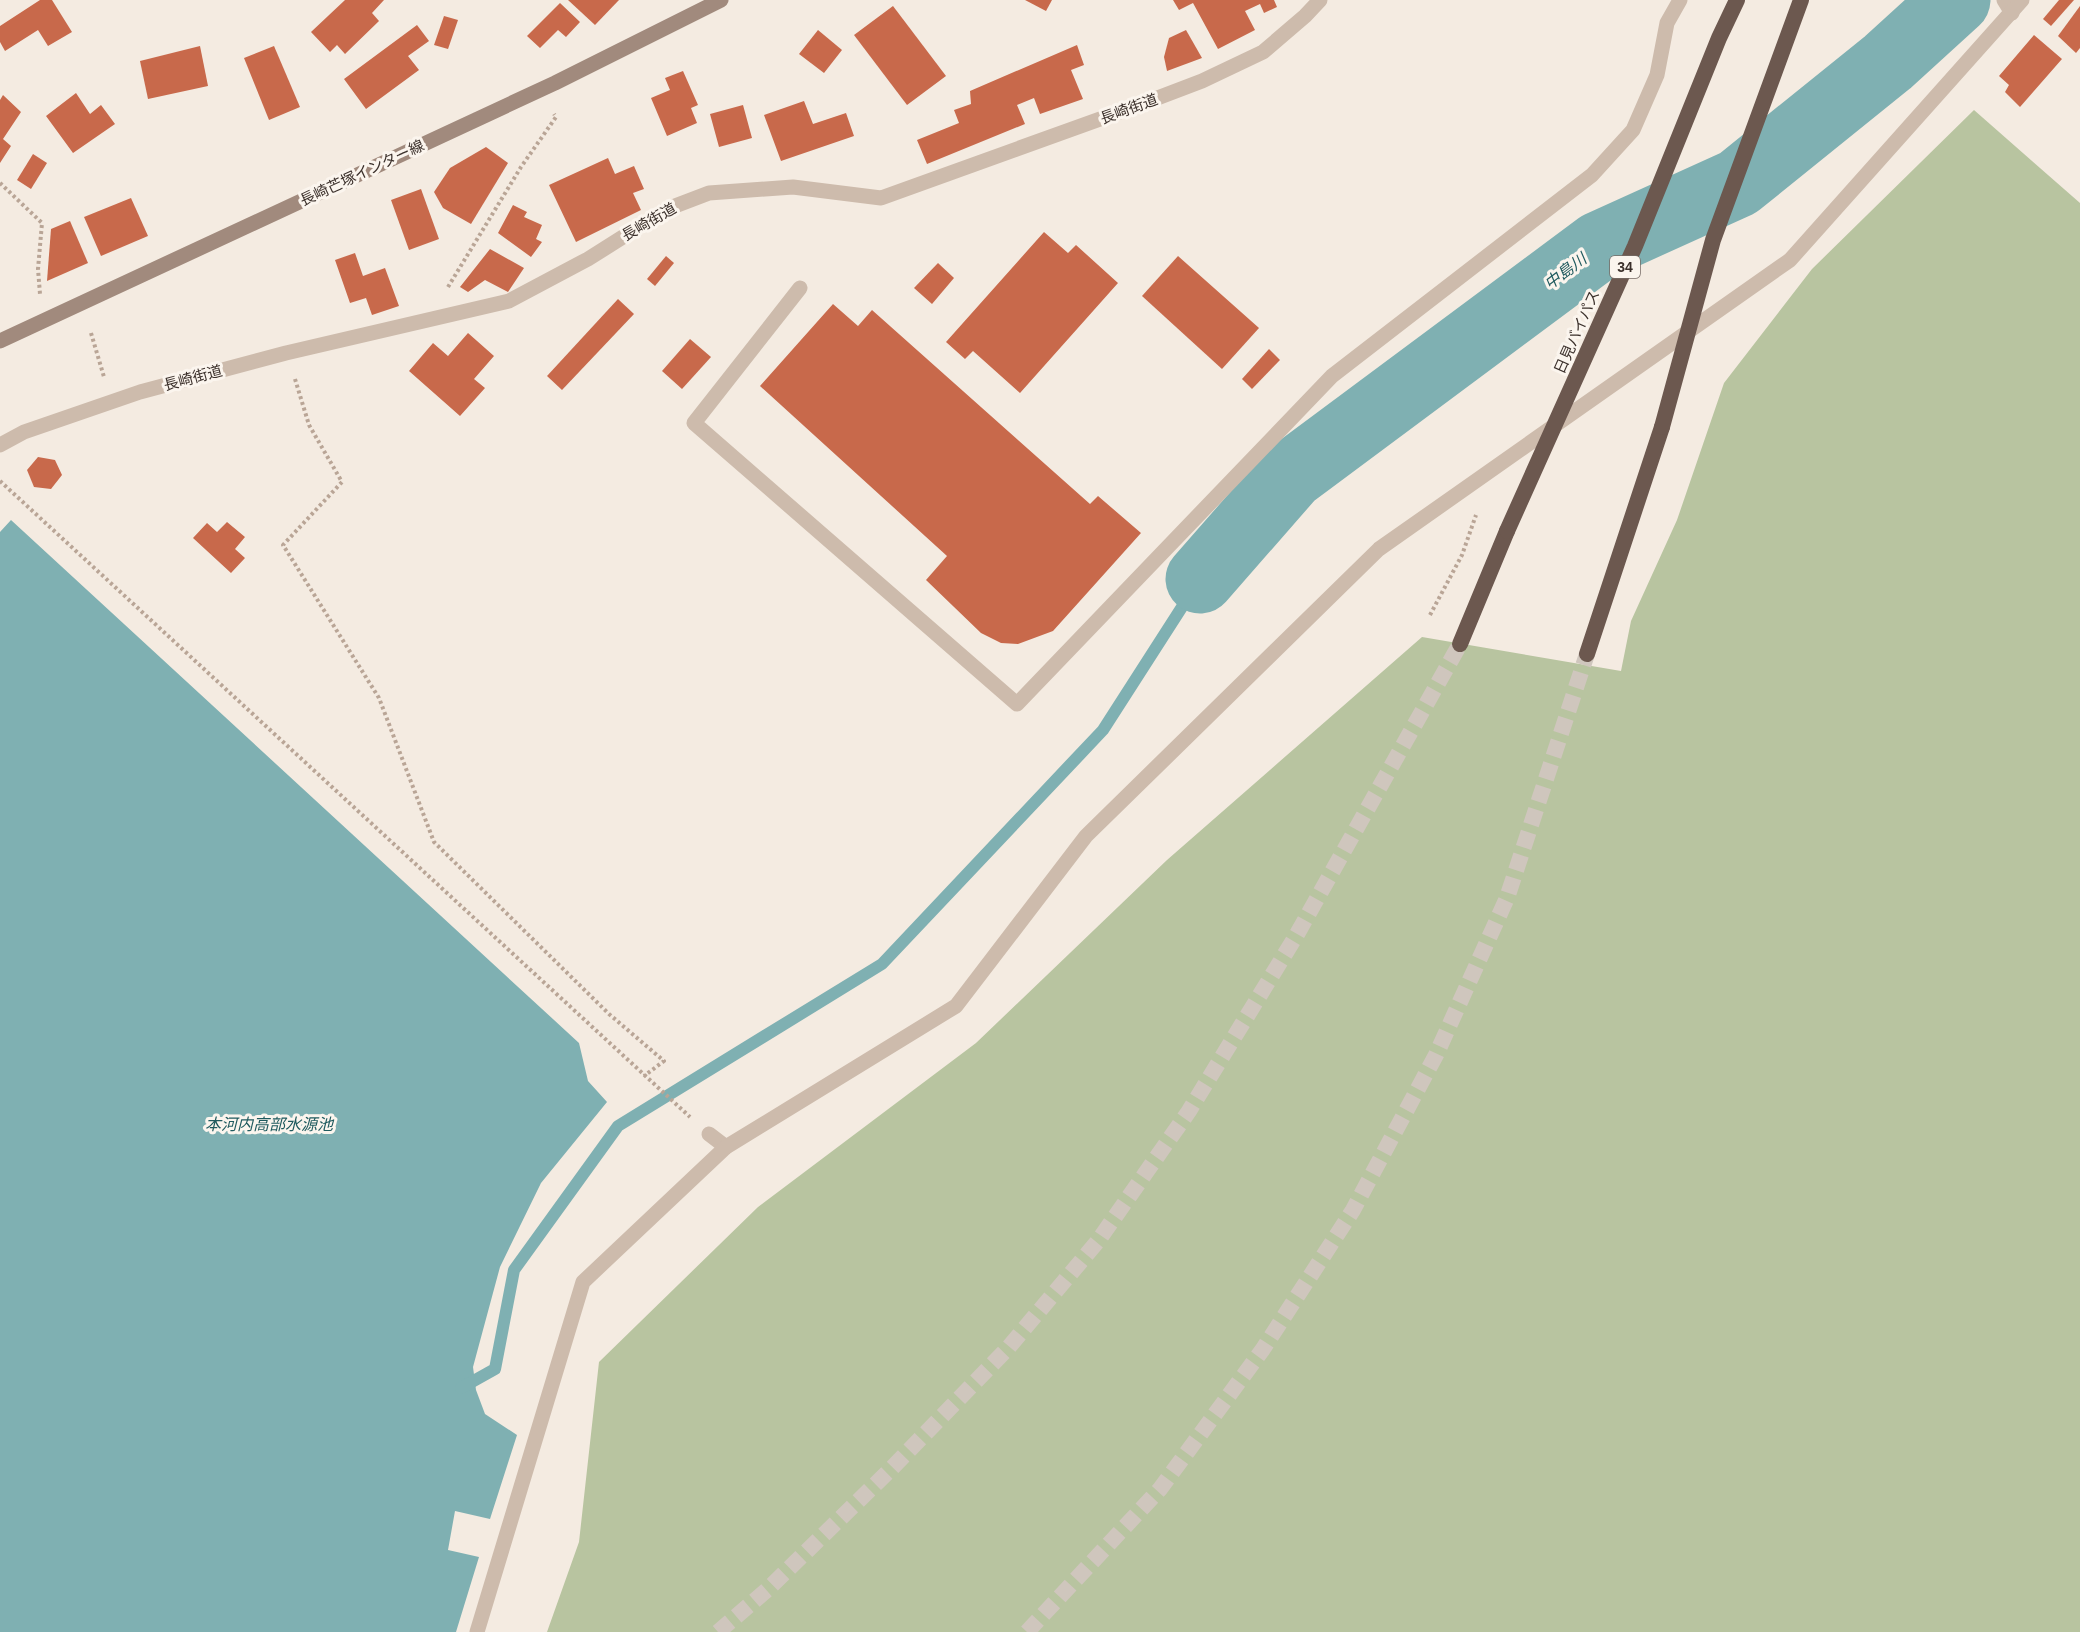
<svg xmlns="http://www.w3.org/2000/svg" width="2080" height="1632" viewBox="0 0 2080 1632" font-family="Helvetica,'Noto Sans JP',sans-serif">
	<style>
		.green { fill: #b8c4a0 }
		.water { fill: #7fb0b2 }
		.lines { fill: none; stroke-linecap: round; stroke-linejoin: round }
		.stream { stroke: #7fb0b2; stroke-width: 12 }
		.river { stroke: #7fb0b2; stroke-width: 69 }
		.building { fill: #c8694b }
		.trunk-tunnel { stroke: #cfc6bd; stroke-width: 16; stroke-dasharray: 16 8; stroke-linecap: butt }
		.path { stroke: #b9a596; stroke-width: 4; stroke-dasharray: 3 3; stroke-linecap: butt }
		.service { stroke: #cdbbac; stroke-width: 15 }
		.minor { stroke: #cdbbac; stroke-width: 15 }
		.secondary { stroke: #a18a7d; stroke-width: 15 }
		.trunk { stroke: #6c584f; stroke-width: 16 }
		.trunk-bridge { stroke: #6c584f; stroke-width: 16 }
		.labels { text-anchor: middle; stroke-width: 6; stroke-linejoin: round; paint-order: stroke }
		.shield { fill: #fbf5ee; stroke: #756b66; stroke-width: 1.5 }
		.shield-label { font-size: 14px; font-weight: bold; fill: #3b302b }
		.street-label { font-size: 15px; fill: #3b302b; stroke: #fbf5ee }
		.water-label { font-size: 16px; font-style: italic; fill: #1f5a5e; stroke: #fbf5ee }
	</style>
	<rect width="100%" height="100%" fill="#f4ebe1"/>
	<path class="green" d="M1974 110 2080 203V1632H547L579 1542 599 1362 758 1207 976 1043 1167 860 1422 637 1621 671 1631 621 1677 520 1724 383 1812 269Z"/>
	<path class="water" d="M11 520 579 1043 588 1081 607 1102 541 1183 500 1267 473 1367 476 1390 485 1414 517 1435 490 1519 455 1511 448 1550 479 1557 456 1632H0V532Z"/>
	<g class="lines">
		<path class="stream" d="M461 1388 495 1369 514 1270 618 1126 882 964 1103 730 1200 579"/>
		<path class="river" d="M1200 579 1291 475 1599 246 1738 183 1888 62 1956 0"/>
	</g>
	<g class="building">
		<path d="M40 0H52L72 32 48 46 38 30 5 51 0 42V26Z"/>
		<path d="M345 0H384L372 13 379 21 345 54 337 45 330 52 311 32Z"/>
		<path d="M568 0H619L595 25Z"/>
		<path d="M1025 0H1052L1046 11Z"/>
		<path d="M1173 0H1274L1277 7 1264 13 1260 4 1245 11 1255 30 1218 49 1193 3 1179 10Z"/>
		<path d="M2059 0H2074L2051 26 2043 19Z"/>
		<path d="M560 3 580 22 566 37 558 30 540 48 527 36Z"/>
		<path d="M893 6 946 76 907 105 854 35Z"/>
		<path d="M2080 6V48L2076 53 2058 36Z"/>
		<path d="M444 16 458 20 448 49 434 45Z"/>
		<path d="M417 25 429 41 408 56 419 70 366 109 344 79Z"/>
		<path d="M818 30 842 50 824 73 799 54Z"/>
		<path d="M1186 30 1202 58 1167 71 1164 57 1169 38Z"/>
		<path d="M2034 35 2062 59 2020 107 2005 92 2009 85 1999 76Z"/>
		<path d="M1077 45 1084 65 1071 70 1083 99 1040 114 1034 98 1017 105 1025 124 927 164 917 140 959 123 954 110 971 104 970 91Z"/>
		<path d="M200 46 208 86 148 99 140 61Z"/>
		<path d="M274 46 300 107 269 120 244 58Z"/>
		<path d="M683 71 698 105 691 108 697 123 667 136 651 98 670 90 665 78Z"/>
		<path d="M76 93 90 114 101 105 115 124 73 153 46 116Z"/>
		<path d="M3 95 21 112 3 139 11 146 0 163V100Z"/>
		<path d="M804 101 813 124 846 113 854 136 781 161 764 115Z"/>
		<path d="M743 105 752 138 719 147 710 114Z"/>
		<path d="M486 147 508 163 471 224 443 208 434 192 450 168Z"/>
		<path d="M33 154 47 163 31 189 17 180Z"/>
		<path d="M608 158 615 174 634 166 644 189 633 193 641 210 576 242 549 185Z"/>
		<path d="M421 189 439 239 409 250 391 200Z"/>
		<path d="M131 198 148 236 101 256 84 217Z"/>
		<path d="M513 205 527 212 524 217 542 225 536 239 542 242 531 257 498 233Z"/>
		<path d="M70 221 88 263 47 281 51 229Z"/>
		<path d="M1044 232 1068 253 1076 245 1118 283 1020 393 973 351 965 359 946 342Z"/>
		<path d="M490 249 524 268 508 292 485 280 468 292 460 287Z"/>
		<path d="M355 253 363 276 385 268 399 306 372 315 366 298 350 303 335 260Z"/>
		<path d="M666 256 674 263 655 286 647 279Z"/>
		<path d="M1178 256 1259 328 1222 369 1142 296Z"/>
		<path d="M938 263 954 278 932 304 914 288Z"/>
		<path d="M618 299 634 314 562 390 547 376Z"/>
		<path d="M833 304 858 326 872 310 1090 504 1098 496 1141 533 1053 631 1018 644 1001 643 981 633 926 580 947 556 760 386Z"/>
		<path d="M468 333 494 356 474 379 485 388 460 416 409 371 433 343 448 356Z"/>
		<path d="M690 339 711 357 682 389 662 371Z"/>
		<path d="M1269 349 1280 360 1252 389 1242 379Z"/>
		<path d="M38 457 55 460 62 475 51 489 34 487 27 470Z"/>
		<path d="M227 522 245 537 235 549 245 558 231 573 193 538 207 523 217 532Z"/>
	</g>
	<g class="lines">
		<g class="trunk-tunnel">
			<path d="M718 1632 768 1589 892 1468 1008 1348 1098 1241 1189 1111 1296 936 1460 644"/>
			<path d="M1027 1632 1160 1489 1263 1349 1353 1210 1436 1055 1507 898 1587 654"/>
		</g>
		<g class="path">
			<path d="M0 183 42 223 38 269 40 294"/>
			<path d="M448 287 521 167 556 117 554 114"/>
			<path d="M91 333 104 377"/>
			<path d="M295 379 309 425 342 482 283 545 379 698 434 842 609 1014 664 1061 644 1076"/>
			<path d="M0 481 690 1117"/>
			<path d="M1430 615 1462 555 1476 515"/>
		</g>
		<path class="service" d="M800 288 694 423 1017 704 1332 376 1592 175 1633 130 1657 75 1667 23 1680 0"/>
		<g class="minor">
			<path d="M2004 0 2012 13"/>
			<path d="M0 445 24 432 140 392 286 353 509 301 588 259 667 209 709 193 793 187 881 198 1139 105 1202 81 1263 52 1305 16 1320 0"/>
			<path d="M709 1134 726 1147"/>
			<path d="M477 1632 583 1282 726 1147 956 1006 1086 836 1379 549 1790 260 2022 0"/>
		</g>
		<path class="secondary" d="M0 341 555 83 721 0"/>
		<g class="trunk">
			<path d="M1460 644 1507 531"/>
			<path d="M1587 654 1662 427"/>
		</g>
		<g class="trunk-bridge">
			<path d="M1662 427 1713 240 1801 0"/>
			<path d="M1507 531 1635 246 1719 38 1737 0"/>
		</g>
	</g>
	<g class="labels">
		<rect class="shield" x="1610" y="256" width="30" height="22" rx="4.5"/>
		<g class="shield-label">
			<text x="1625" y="272">34</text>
		</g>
		<g class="street-label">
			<text transform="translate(1129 109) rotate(-20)" y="5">長崎街道</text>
			<text transform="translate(362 173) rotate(-25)" y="5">長崎芒塚インター線</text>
			<text transform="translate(649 222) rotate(-30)" y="5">長崎街道</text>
			<text transform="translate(1577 332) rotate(-66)" y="5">日見バイパス</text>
			<text transform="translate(193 378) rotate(-15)" y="5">長崎街道</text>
		</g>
		<g class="water-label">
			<text transform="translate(1565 271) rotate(-37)" y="6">中島川</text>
			<text x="269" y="1130">本河内高部水源池</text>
		</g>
	</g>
</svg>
